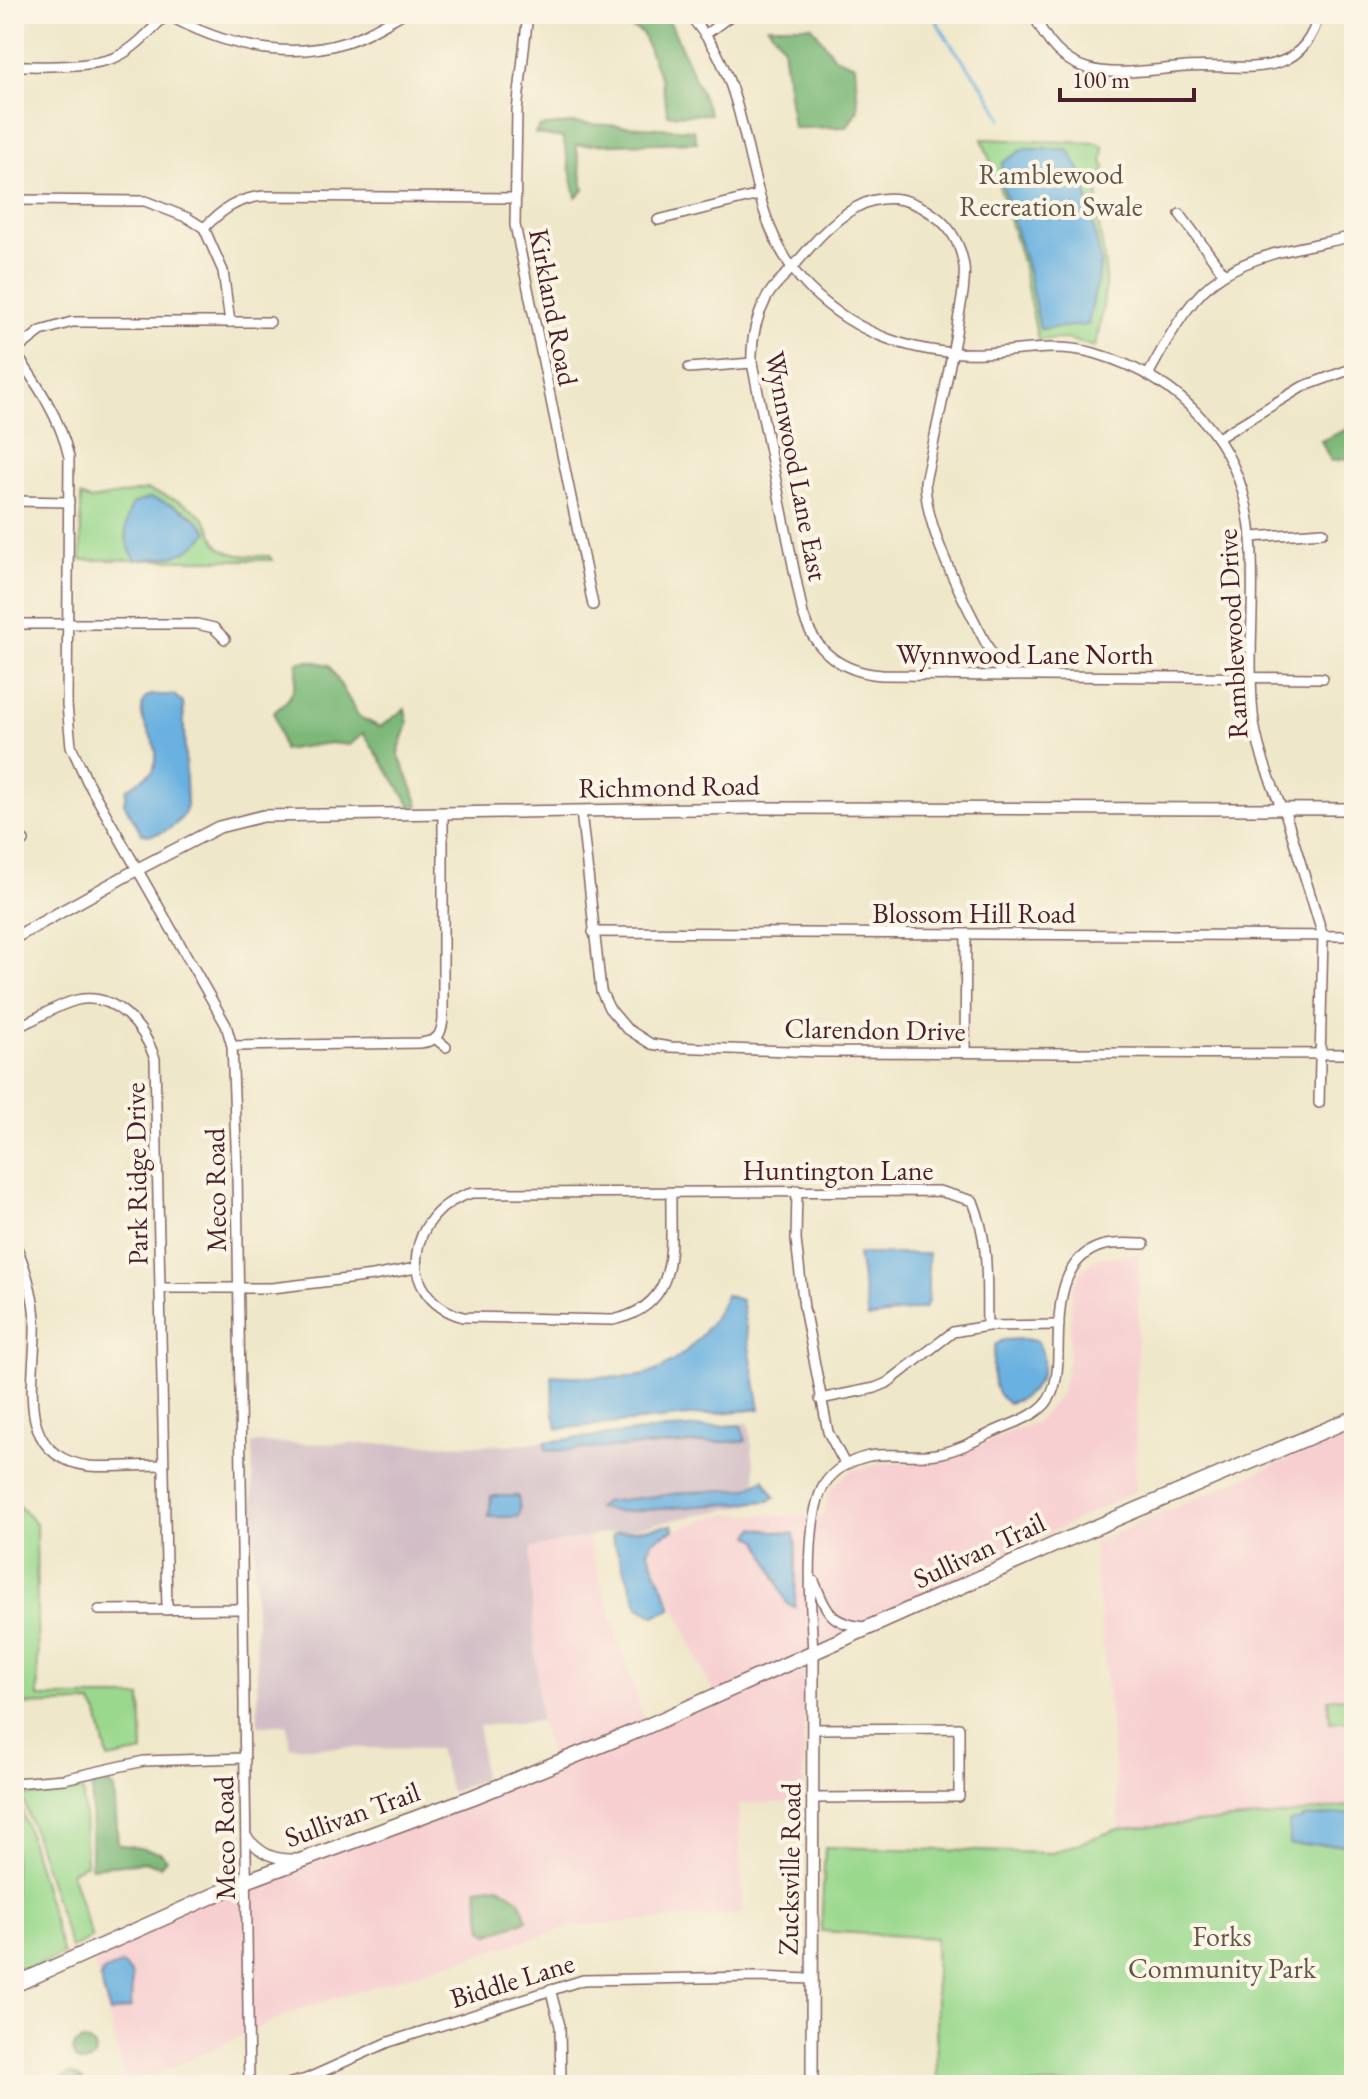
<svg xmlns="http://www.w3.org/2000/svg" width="1368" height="2099" viewBox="0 0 1368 2099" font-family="'EB Garamond',serif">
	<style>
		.built { fill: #f7cfd1 }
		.industrial { fill: #d2bdc6 }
		.green { fill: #9ad88d; stroke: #727c5c; stroke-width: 2 }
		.forest { fill: #7bb878; stroke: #626c52; stroke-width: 2 }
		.water { fill: #69b1e0; stroke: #5a6886; stroke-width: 2 }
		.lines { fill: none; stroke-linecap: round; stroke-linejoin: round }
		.stream { stroke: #69b1e0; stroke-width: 3 }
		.minor-casing { stroke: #846562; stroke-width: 12 }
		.tertiary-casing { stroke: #846562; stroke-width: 14 }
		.primary-casing { stroke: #846562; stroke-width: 17 }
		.minor { stroke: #fff; stroke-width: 9 }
		.tertiary { stroke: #fff; stroke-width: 11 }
		.primary { stroke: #fff; stroke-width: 14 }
		.labels { text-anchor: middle; stroke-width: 8; stroke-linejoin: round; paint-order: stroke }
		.park-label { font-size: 28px; fill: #625648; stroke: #fcf5e5 }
		.street-label { font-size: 28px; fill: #4a1f2b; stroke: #fcf5e5 }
	</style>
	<rect width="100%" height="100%" fill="#fcf5e5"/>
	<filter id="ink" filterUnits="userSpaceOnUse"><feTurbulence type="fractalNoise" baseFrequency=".0125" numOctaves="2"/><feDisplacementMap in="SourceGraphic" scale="16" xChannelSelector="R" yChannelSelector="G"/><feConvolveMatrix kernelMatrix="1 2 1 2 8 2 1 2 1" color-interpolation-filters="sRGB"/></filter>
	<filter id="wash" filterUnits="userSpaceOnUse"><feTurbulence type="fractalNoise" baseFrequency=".006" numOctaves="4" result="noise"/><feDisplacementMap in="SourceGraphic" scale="32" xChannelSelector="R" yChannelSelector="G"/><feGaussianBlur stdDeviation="1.8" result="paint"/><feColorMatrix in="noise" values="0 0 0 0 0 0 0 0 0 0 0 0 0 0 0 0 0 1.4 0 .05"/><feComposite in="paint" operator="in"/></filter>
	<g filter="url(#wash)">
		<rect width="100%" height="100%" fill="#efe7c9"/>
		<g class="built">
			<path d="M1139 1254 1135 1491 804 1655V1802L738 1804 743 1914 573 1926 305 2007 137 2083 126 2082 92 1954 309 1849 554 1769 540 1721 530 1572 531 1547 587 1537 647 1730 714 1695 645 1540 722 1514 823 1516 829 1492 850 1471 883 1463H934L1038 1421 1061 1393 1068 1362 1072 1289 1081 1272 1096 1258Z"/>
			<path d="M1354 1430V1816L1122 1846 1093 1543Z"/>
		</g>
		<path class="industrial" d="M749 1423 759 1503 531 1548 530 1572 540 1721 479 1726 483 1780 451 1792 438 1749 290 1747 287 1724 258 1725 252 1443 507 1445Z"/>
		<g class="green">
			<path d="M982 139 1097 143 1104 147 1102 161 1105 168C1090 211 1101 225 1105 266 1107 292 1101 322 1095 347L1066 339 1038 340 1021 258 996 176Z"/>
			<path d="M147 490C168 497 194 503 208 524 214 533 213 545 225 550 237 557 255 556 269 556L272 560H81V496L90 500Z"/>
			<path d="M14 1501 36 1524 38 1697H141L143 1752 108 1759 98 1714 91 1703 14 1705Z"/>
			<path d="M1354 1696V1720L1330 1722 1328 1699Z"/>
			<path d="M83 1791 86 1864 71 1872 92 1938 71 1949 22 1796Z"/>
			<path d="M14 1794H17L63 1954 14 1977Z"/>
			<path d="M1354 1805V2085H937L935 1938 821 1931 825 1847 1052 1853 1118 1829 1281 1816Z"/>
		</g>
		<g class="forest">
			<path d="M602 14H657L671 24 710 114 668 115 661 80 642 33Z"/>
			<path d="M768 26H812L834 57 855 65 858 109 847 127 793 128 783 46Z"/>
			<path d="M573 123 693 130 697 142 576 145 584 190 576 197 563 138 535 134 539 127Z"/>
			<path d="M1354 426V458L1331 461 1321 441Z"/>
			<path d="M311 661 329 665 359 717 380 727 405 709 408 724 398 753 419 805 411 806 363 733 350 745 330 743 283 750 274 712C294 699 296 685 298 662Z"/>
			<path d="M96 1781 105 1782 114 1788 118 1844 160 1852 166 1859 160 1866 146 1862 91 1867 92 1783Z"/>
			<path d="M498 1885 520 1900 527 1920 489 1934 483 1929 477 1888Z"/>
			<circle cx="84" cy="2052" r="11"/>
			<path d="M71 2073 83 2080 84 2085H46Z"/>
		</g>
		<g class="water">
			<path d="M1024 149H1068L1080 170 1086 190 1101 263 1088 325 1040 329 1028 271 1001 180 1002 163Z"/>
			<path d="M150 498C174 504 194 512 208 532 187 559 168 558 136 560 122 541 124 525 132 504Z"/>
			<path d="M152 695H174L183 703 187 805C184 823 161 838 142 834L124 803 127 789 153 771C155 765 157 759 156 752 154 733 133 718 146 697Z"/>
			<path d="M858 1254H928V1301L925 1308 868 1318Z"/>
			<path d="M726 1295 741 1300 760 1409 558 1429 554 1415 552 1375C571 1376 630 1380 645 1375 682 1363 711 1330 726 1295Z"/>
			<path d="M1024 1339 1037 1341C1053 1367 1036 1397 1008 1403 989 1392 992 1364 995 1345L1003 1340Z"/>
			<path d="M741 1425 746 1441 546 1451 545 1442 653 1430Z"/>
			<path d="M764 1479 775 1497 769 1501 617 1512 597 1508 604 1502 690 1492 746 1489Z"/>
			<path d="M491 1496H518L520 1510 518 1517H489Z"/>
			<path d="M672 1525 674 1530 653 1540 648 1551 671 1605V1609L655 1616 639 1607 612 1538 613 1534 618 1532Z"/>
			<path d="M754 1528 794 1534C798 1542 795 1592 795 1607L787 1604 759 1540 750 1536Z"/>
			<path d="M1354 1807V1844L1290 1845 1289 1822 1302 1820 1303 1818 1352 1813Z"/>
			<path d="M122 1964 132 1976 131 2008 110 2013 100 1979 103 1972Z"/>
		</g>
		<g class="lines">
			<path class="stream" d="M933 14C951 52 985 81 1002 119"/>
		</g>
	</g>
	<g filter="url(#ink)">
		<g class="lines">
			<defs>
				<g id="minor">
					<path d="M166 14C220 44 284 62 346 42 365 36 384 24 402 14"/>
					<path d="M528 14 517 111 515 225 593 605"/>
					<path d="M689 14C699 27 709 39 717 53 756 128 746 225 809 288 857 336 919 356 985 353 1021 351 1058 343 1094 353 1183 379 1244 444 1251 538 1256 597 1247 656 1253 714 1256 746 1269 777 1281 807L1284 809 1323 936 1319 1103"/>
					<path d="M1034 14C1064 89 1121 72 1186 67 1239 63 1301 85 1319 14"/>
					<path d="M706 34 733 14"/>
					<path d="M14 66C43 66 86 68 114 58 134 50 152 29 167 14"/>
					<path d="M14 200 145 201 188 218 204 228 223 271 230 322"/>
					<path d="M1180 214 1224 274"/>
					<path d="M658 220 759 195"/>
					<path d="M204 228C222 210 236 199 263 196L514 198"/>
					<path d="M14 351C37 384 60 417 69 457L67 705 71 746 87 781 226 1025 232 1046 237 1169 249 2085"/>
					<path d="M15 351 41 331 72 322H270"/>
					<path d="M689 368 752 363"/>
					<path d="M1151 376 1149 373C1168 339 1189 296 1223 275 1262 251 1311 246 1354 236"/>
					<path d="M1218 438 1302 387 1354 368"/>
					<path d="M14 501 69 502"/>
					<path d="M1251 537 1323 532"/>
					<path d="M14 624H197L214 628 225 639"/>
					<path d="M1002 675C976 621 926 540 925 482 936 430 948 379 957 327 960 307 966 286 964 266 961 246 951 227 934 215 874 171 830 223 793 267 784 277 772 286 766 299 755 320 751 340 752 363L803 614C815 652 843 672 882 675L1323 678"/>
					<path d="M581 811 601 991 609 1008 626 1028 651 1044 670 1047 819 1052 1354 1054"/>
					<path d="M14 835 24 841"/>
					<path d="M593 932 1354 936"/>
					<path d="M14 1028C35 1021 55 1005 77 1000 115 992 144 1026 155 1059L167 1610"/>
					<path d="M436 1039 446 1047"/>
					<path d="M232 1046 420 1043C437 1041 441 1036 443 1020V813"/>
					<path d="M965 1052 966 935"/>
					<path d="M797 1190 796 1240 804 1308 828 1432 845 1464"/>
					<path d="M671 1194C670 1249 681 1305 613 1320L463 1317C392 1297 408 1210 472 1193L939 1191 973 1201C990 1245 986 1280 987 1326"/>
					<path d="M14 1241C25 1266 33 1291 35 1318 38 1372 9 1456 89 1466 113 1468 139 1465 163 1465"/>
					<path d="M160 1288H272L373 1276 416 1268"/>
					<path d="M820 1399 875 1388 887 1383 953 1332 987 1326 1059 1325"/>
					<path d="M814 1581C827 1612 830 1624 866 1627"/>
					<path d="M99 1610 243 1609"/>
					<path d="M813 1654C811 1613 804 1519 824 1485 834 1469 852 1460 869 1456 891 1452 914 1458 936 1454 956 1451 975 1441 993 1432 1010 1424 1033 1418 1046 1403 1057 1389 1058 1368 1058 1351 1059 1314 1057 1260 1101 1246 1115 1242 1130 1244 1144 1244"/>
					<path d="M814 1729 959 1728V1797L814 1798"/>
					<path d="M14 1783 64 1779 144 1761 245 1758"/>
					<path d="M246 1836C261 1854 273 1860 297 1859"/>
					<path d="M550 1989 560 2026 561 2085"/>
					<path d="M284 2085 306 2079 389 2042 583 1980 756 1977 812 1979"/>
				</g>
				<g id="tertiary">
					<path d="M14 938 138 869 219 827 263 816 757 808 1354 809"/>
					<path d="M812 2085 813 1654"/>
				</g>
				<path id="primary" d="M14 1985 246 1881 473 1797 641 1729 1056 1544 1354 1418"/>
			</defs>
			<use href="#minor" class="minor-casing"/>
			<use href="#tertiary" class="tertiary-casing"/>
			<use href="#primary" class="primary-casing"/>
			<use href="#minor" class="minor"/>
			<use href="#tertiary" class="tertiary"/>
			<use href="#primary" class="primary"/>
		</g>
	</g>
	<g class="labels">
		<g class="park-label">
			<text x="1051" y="184">Ramblewood<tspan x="1051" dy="32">Recreation Swale</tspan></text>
			<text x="1222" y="1946">Forks<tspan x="1222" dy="32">Community Park</tspan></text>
		</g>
		<g class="street-label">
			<text transform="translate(554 307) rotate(79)" y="10">Kirkland Road</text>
			<text transform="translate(797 466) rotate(79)" y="10">Wynnwood Lane East</text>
			<text transform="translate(1232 634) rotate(-93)" y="10">Ramblewood Drive</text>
			<text x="1025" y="664">Wynnwood Lane North</text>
			<text transform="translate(669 786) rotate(-1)" y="10">Richmond Road</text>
			<text x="974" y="923">Blossom Hill Road</text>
			<text transform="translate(875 1029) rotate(1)" y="10">Clarendon Drive</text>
			<text x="838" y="1180">Huntington Lane</text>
			<text transform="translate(136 1174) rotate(-91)" y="10">Park Ridge Drive</text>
			<text transform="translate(215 1190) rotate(-91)" y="10">Meco Road</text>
			<text transform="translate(979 1550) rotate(-25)" y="10">Sullivan Trail</text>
			<text transform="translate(352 1814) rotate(-20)" y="10">Sullivan Trail</text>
			<text transform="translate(224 1838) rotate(-91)" y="10">Meco Road</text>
			<text transform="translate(789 1869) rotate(-89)" y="10">Zucksville Road</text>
			<text transform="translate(512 1980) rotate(-17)" y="10">Biddle Lane</text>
		</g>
	</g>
	<rect width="1368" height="2099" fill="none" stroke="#fcf5e5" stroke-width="48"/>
	<path d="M1060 88v12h134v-12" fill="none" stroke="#4a1f2b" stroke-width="4"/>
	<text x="1072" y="88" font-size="24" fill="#4a1f2b" stroke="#fcf5e5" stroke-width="6" paint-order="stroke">100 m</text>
</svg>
